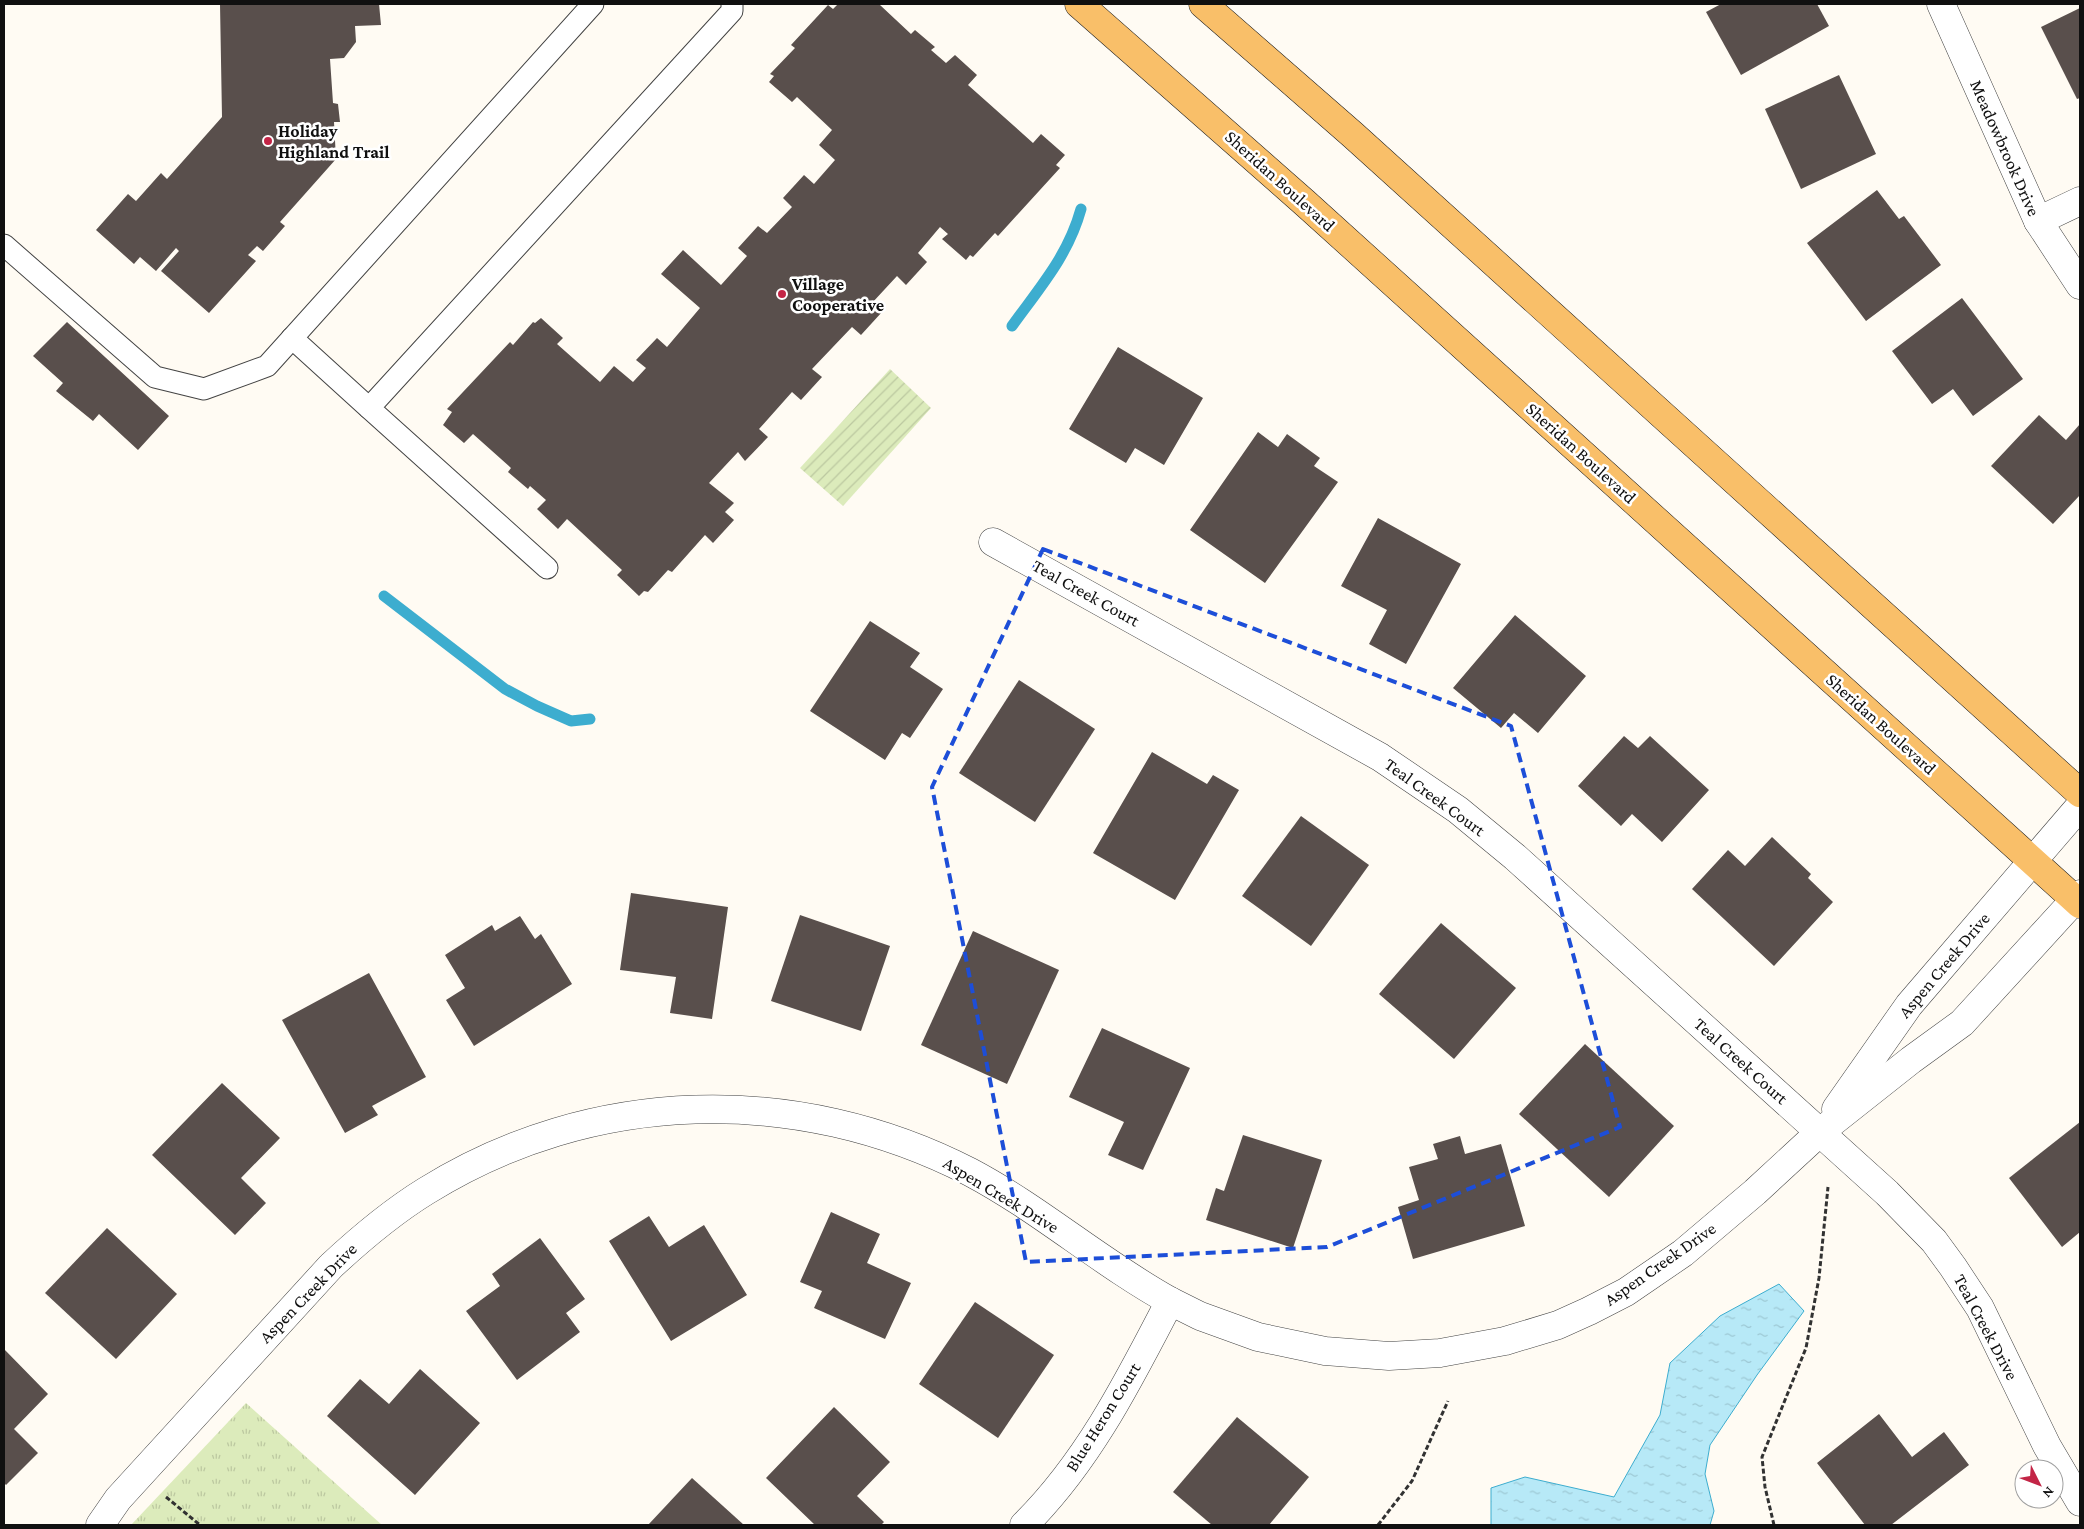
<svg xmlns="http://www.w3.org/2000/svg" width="2084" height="1529" viewBox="0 0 2084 1529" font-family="'Crimson Pro',serif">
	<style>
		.park { fill: url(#park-tufts) }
		.garden { fill: url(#garden-furrows) }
		.water { fill: url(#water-ripples); stroke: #3dadcf }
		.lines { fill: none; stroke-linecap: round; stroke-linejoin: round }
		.stream { stroke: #3dadcf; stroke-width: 11 }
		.building { fill: #594f4c }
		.service-casing { stroke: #434343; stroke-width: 23 }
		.minor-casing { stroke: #434343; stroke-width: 29 }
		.primary-casing { stroke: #212121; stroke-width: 29 }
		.path { stroke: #323232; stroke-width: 3; stroke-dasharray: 5 2.5; stroke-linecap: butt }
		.service { stroke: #fff; stroke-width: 21 }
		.minor { stroke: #fff; stroke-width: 28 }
		.primary { stroke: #f9bf69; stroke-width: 28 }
		.marked { fill: none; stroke: #1d4ed8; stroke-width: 4; stroke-dasharray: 10 6; stroke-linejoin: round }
		.poi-dot { fill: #c32546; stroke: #fff; stroke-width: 2 }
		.labels { text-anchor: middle; stroke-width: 5; stroke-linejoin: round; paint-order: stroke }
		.poi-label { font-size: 18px; font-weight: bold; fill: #101010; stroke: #fff; text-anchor: start }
		.street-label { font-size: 18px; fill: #101010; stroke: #fff }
	</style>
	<defs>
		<pattern id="park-tufts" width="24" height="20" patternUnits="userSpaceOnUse" patternTransform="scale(1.25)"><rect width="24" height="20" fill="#dcebbb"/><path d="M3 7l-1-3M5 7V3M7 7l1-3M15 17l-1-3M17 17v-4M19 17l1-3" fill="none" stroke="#bcc8a0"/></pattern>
		<pattern id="garden-furrows" width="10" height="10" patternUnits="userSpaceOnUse" patternTransform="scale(1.25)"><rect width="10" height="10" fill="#dcebbb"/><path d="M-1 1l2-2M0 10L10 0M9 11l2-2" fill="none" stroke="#bcc8a0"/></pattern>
		<pattern id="water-ripples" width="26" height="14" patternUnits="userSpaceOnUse" patternTransform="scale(1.25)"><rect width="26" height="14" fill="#b7e9f7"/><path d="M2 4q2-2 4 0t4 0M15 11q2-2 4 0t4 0" fill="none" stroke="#9cc7d3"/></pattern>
	</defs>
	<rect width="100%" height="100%" fill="#fffbf3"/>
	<path class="park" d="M246 1403 382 1525H131Z"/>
	<path class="garden" d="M890 369 931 408 843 506 800 468Z"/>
	<path class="water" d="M1779 1284 1804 1311 1757 1375 1710 1445 1705 1474 1714 1511 1710 1525H1491V1488L1525 1477 1614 1497 1660 1415 1670 1363 1720 1316Z"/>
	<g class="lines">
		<g class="stream">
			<path d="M1012 326C1040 287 1068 256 1081 209"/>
			<path d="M384 596 505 689 537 706 571 721 590 719"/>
		</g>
	</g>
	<g class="building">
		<path d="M220 4H379L381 25 355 26 356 42 344 58 330 59 333 103 338 104 340 122H334L336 159 280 222 285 226 263 251 257 246 248 255 256 261 209 313 161 271 179 251 176 248 156 271 140 257 134 264 96 230 128 194 136 201 161 173 167 179 222 117Z"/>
		<path d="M838 4H881L880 5 911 34 915 30 935 47 931 50 946 63 955 55 977 75 968 85 1033 143 1041 134 1065 155 1056 165 1060 168 998 236 995 233 973 257 970 255 966 260 942 239 948 234 940 227 918 253 927 262 906 285 897 276 872 303 882 312 861 335 852 327 812 369 822 377 801 400 792 392 759 429 768 437 745 461 738 452 709 483 734 503 725 512 734 520 713 543 705 535 672 572 668 570 648 592 644 591 639 596 617 575 622 570 567 519 558 529 537 509 546 500 530 486 528 489 508 472 511 468 473 434 464 443 443 425 452 412 447 409 510 342 513 345 533 322 535 323 541 318 563 338 557 344 600 382 614 366 633 382 646 368 636 360 657 338 667 347 700 308 661 274 683 250 721 285 747 256 738 248 758 226 767 233 792 207 783 198 804 175 814 184 835 160 819 145 832 130 797 97 792 102 769 82 774 76 770 74 795 48 791 45 828 5 833 9Z"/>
		<path d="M1721 4H1817L1829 26 1741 75 1706 12Z"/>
		<path d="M2080 8V98L2077 99 2041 27Z"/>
		<path d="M1839 75 1876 154 1801 189 1765 109Z"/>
		<path d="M1877 190 1899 219 1904 216 1941 265 1866 321 1807 243Z"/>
		<path d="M1962 298 2023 379 1973 416 1953 389 1932 404 1892 351Z"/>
		<path d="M67 322 169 416 138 450 99 414 93 421 56 391 63 383 33 356Z"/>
		<path d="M1118 347 1203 398 1164 465 1135 448 1126 463 1069 429Z"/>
		<path d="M2039 415 2066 440 2080 424V495L2053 524 1991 466Z"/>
		<path d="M1258 432 1278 447 1287 434 1320 458 1314 466 1338 482 1265 583 1190 530Z"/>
		<path d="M1378 518 1461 564 1406 664 1369 644 1387 610 1341 586Z"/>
		<path d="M1515 615 1586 676 1538 733 1514 713 1501 728 1453 688Z"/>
		<path d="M870 621 920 653 910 667 943 689 910 738 902 733 885 760 810 711Z"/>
		<path d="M1019 680 1095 729 1035 822 959 773Z"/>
		<path d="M1624 736 1638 748 1650 736 1709 790 1662 842 1632 814 1621 826 1578 786Z"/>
		<path d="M1152 752 1207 784 1213 775 1239 790 1175 900 1093 853Z"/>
		<path d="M1301 816 1369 865 1311 946 1242 896Z"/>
		<path d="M1772 837 1811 874 1808 878 1833 902 1774 966 1692 889 1728 850 1745 866Z"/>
		<path d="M631 893 728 907 712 1019 670 1013 676 977 620 970Z"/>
		<path d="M800 915 890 946 861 1031 771 1001Z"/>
		<path d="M520 916 535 939 541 934 572 984 474 1046 446 1000 465 988 445 955 492 925 495 931Z"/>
		<path d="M1441 923 1516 988 1454 1059 1379 994Z"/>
		<path d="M973 931 1059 970 1007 1084 921 1045Z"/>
		<path d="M369 973 426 1077 372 1106 378 1115 345 1133 282 1020Z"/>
		<path d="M1102 1028 1190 1068 1143 1170 1108 1155 1124 1122 1069 1097Z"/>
		<path d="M1585 1044 1674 1126 1609 1197 1519 1114Z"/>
		<path d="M222 1083 280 1138 241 1178 266 1203 235 1235 152 1155Z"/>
		<path d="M2080 1122V1232L2062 1247 2009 1178Z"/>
		<path d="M1243 1135 1322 1160 1293 1248 1206 1220 1216 1188 1224 1191Z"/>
		<path d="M1460 1136 1465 1154 1501 1144 1525 1226 1413 1259 1398 1207 1419 1200 1409 1167 1438 1159 1433 1144Z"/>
		<path d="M831 1212 880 1234 867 1263 911 1283 885 1339 814 1308 822 1291 800 1282Z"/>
		<path d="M649 1216 669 1247 704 1225 747 1295 671 1341 609 1241Z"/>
		<path d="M107 1228 177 1294 116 1359 45 1293Z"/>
		<path d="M540 1238 585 1299 566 1313 580 1332 517 1380 466 1311 500 1286 492 1274Z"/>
		<path d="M975 1302 1054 1355 998 1438 919 1384Z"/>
		<path d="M4 1349 48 1394 14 1429 38 1453 6 1485 4 1483Z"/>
		<path d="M420 1369 480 1423 415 1495 327 1416 360 1379 389 1404Z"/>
		<path d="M834 1407 890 1462 857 1496 884 1522 881 1525H815L766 1478Z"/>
		<path d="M1879 1414 1912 1457 1944 1432 1969 1465 1891 1525H1865L1817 1463Z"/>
		<path d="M1237 1417 1309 1477 1269 1525H1212L1173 1492Z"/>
		<path d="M692 1478 744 1525H648Z"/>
	</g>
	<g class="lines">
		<defs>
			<g id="service">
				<path d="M4 245 155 377 204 389 267 366 593 4"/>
				<path d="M292 338 369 408"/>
				<path d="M547 568 369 408 732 11V4"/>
			</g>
			<g id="minor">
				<path d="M1941 4 2038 221 2080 285"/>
				<path d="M2038 221 2080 201"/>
				<path d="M993 542 1380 757 1458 810 1515 857 1887 1193 1934 1241 1953 1267 1980 1308 2047 1446 2080 1502"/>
				<path d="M1836 1109 1909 1005 2080 806"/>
				<path d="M100 1525 118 1499 331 1266C360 1239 392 1212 426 1191 591 1088 797 1083 970 1172 1040 1209 1101 1263 1170 1301L1200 1316 1258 1337 1325 1351 1389 1356 1440 1353 1505 1341 1558 1325 1589 1311 1626 1292 1683 1253 1755 1192 1820 1132 1911 1060 1962 1023 2080 894"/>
				<path d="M1024 1525C1088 1462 1129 1380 1170 1301"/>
			</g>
			<g id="primary">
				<path d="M1079 4 1305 203 2080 904"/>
				<path d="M1203 4 1353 135 2080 793"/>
			</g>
		</defs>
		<use href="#service" class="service-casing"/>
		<use href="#minor" class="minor-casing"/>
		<use href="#primary" class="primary-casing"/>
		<g class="path">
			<path d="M166 1497 200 1525"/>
			<path d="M1378 1525 1412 1481 1448 1401"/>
			<path d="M1774 1525 1765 1487 1762 1457 1806 1348 1819 1278 1828 1187"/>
		</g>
		<use href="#service" class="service"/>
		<use href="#minor" class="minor"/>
		<use href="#primary" class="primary"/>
	</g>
	<path class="marked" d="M1043 549 1511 726 1620 1127 1327 1247 1026 1262 932 787Z"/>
	<g class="poi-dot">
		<circle cx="268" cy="141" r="5"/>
		<circle cx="782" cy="294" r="5"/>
	</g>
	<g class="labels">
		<g class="poi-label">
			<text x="278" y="137">Holiday<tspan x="278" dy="21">Highland Trail</tspan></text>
			<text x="792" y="290">Village<tspan x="792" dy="21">Cooperative</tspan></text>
		</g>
		<g class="street-label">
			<text transform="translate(2005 148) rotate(66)" y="6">Meadowbrook Drive</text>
			<text transform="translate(1280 181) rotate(42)" y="6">Sheridan Boulevard</text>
			<text transform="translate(1581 453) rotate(42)" y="6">Sheridan Boulevard</text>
			<text transform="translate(1086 593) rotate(29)" y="6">Teal Creek Court</text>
			<text transform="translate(1881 724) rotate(42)" y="6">Sheridan Boulevard</text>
			<text transform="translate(1435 797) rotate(36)" y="6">Teal Creek Court</text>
			<text transform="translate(1944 965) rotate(-50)" y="6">Aspen Creek Drive</text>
			<text transform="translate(1741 1061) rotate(42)" y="6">Teal Creek Court</text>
			<text transform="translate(1001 1195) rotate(31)" y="6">Aspen Creek Drive</text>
			<text transform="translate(1660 1264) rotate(-35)" y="6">Aspen Creek Drive</text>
			<text transform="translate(308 1293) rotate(-46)" y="6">Aspen Creek Drive</text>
			<text transform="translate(1986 1327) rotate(62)" y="6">Teal Creek Drive</text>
			<text transform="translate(1103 1417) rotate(-58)" y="6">Blue Heron Court</text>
		</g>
	</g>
	<rect width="2084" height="1529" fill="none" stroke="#101010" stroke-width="10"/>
	<g transform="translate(2039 1484) rotate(132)"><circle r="24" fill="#ffffff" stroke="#9f9f9f"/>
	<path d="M0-4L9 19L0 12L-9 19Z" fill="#c32546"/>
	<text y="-8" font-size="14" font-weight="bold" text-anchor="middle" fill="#101010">N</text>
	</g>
</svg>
